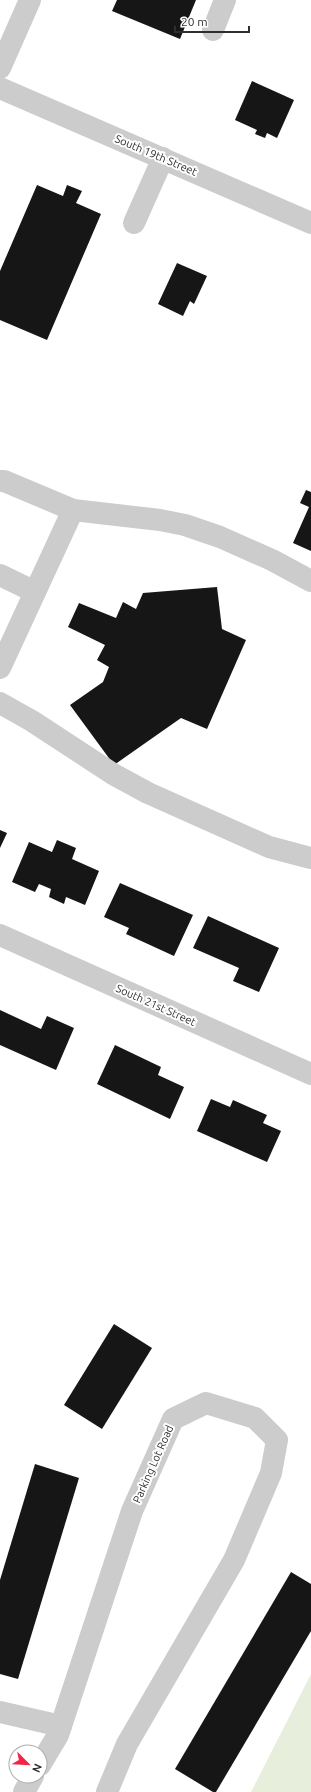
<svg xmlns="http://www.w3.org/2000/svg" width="311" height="1792" viewBox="0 0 311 1792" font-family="Ubuntu,sans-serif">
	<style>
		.green { fill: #e7eedc }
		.building { fill: #161616 }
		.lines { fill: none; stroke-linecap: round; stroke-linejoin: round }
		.minor { stroke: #ccc; stroke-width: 22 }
		.labels { text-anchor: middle; stroke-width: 4; stroke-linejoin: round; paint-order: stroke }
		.street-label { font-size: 11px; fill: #2f2f2f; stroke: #fff }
	</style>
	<rect width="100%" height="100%" fill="#fff"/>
	<path class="green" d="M311 1674V1792H251Z"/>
	<g class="building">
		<path d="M117 0H196L180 39 112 11Z"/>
		<path d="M252 81 294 100 277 138 267 133 265 138 255 134 257 130 235 120Z"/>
		<path d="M37 185 63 196 67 185 82 191 76 203 101 214 47 340 0 320V271Z"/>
		<path d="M177 263 207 276 194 304 190 301 183 316 158 304Z"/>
		<path d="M306 490 311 492V551L293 543 309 507 300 503Z"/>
		<path d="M217 587 222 629 246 640 207 729 181 718 114 765 70 705 103 682 109 667 97 660 105 645 68 627 79 603 116 618 123 602 136 609 143 593Z"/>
		<path d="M0 830 7 833 0 848Z"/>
		<path d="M57 840 76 848 72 859 99 871 85 905 66 897 64 904 49 897 51 889 39 884 35 892 12 882 29 842 52 852Z"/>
		<path d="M120 883 193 915 174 956 126 934 129 928 104 917Z"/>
		<path d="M208 916 279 948 259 992 233 981 239 968 193 948Z"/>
		<path d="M0 1010 41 1029 47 1016 74 1028 56 1070 0 1045Z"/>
		<path d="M115 1045 161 1067 158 1075 184 1087 170 1119 97 1084Z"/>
		<path d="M211 1099 230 1107 233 1100 267 1115 263 1123 281 1131 267 1162 197 1131Z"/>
		<path d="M114 1324 152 1348 102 1429 64 1405Z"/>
		<path d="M35 1464 79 1478 18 1679 0 1674V1580Z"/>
		<path d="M291 1572 311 1584V1631L216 1792H213L175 1769Z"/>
	</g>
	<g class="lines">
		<g class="minor">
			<path d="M213 30 225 0"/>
			<path d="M0 68 30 0"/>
			<path d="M0 88 311 223"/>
			<path d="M134 223 163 158"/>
			<path d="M0 481H4L73 510 160 520 185 525 220 537 272 560 311 581"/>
			<path d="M0 575 35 592"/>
			<path d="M0 668 73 510"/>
			<path d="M0 703 32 721 113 774 148 793 269 847 311 858"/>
			<path d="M0 935 311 1074"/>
			<path d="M0 1712 61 1726"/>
			<path d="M40 1765 58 1735 132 1511 173 1419 206 1403 255 1418 277 1440 271 1473 234 1560 127 1744 107 1792"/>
			<path d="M24 1792 33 1776"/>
		</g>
	</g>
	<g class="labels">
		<g class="street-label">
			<text transform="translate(156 155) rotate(23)" y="4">South 19th Street</text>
			<text transform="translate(156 1005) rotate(24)" y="4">South 21st Street</text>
			<text transform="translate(153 1464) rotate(-66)" y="4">Parking Lot Road</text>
		</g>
	</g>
	<g transform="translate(28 1764) rotate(114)"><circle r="19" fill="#ffffff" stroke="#acacac"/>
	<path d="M0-3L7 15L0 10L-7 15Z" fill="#f32544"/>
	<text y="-6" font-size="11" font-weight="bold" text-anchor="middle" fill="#2f2f2f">N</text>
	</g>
	<path d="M175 26v6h74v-6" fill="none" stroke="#2f2f2f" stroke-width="2"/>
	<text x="181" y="26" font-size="12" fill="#2f2f2f" stroke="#ffffff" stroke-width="3" paint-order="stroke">20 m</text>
</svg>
